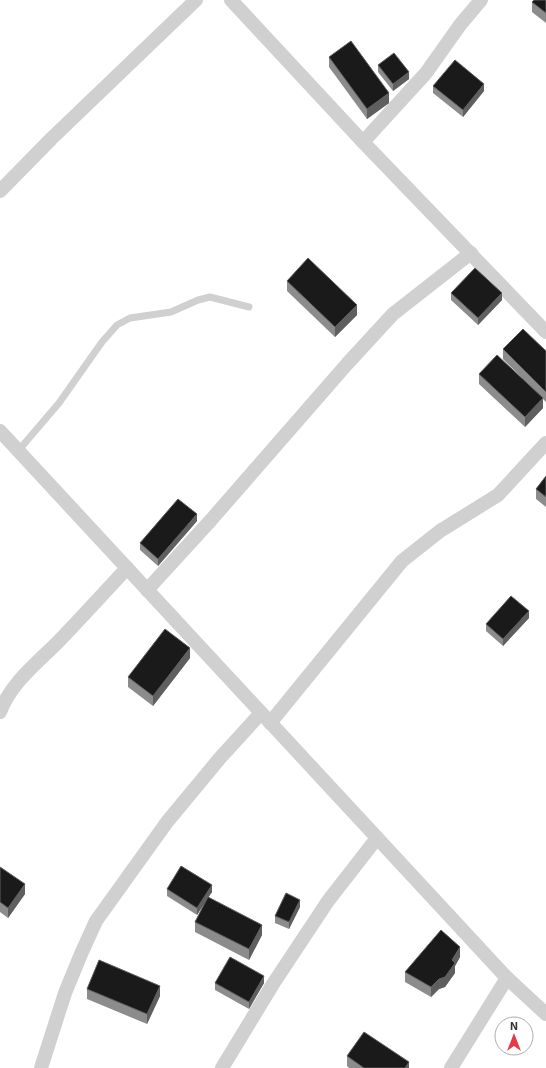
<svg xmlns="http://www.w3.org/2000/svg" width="546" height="1068" viewBox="0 0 546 1068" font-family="'Exo 2',sans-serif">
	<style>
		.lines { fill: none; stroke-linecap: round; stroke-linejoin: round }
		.lane { stroke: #d0d0d0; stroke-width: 7 }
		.street { stroke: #d0d0d0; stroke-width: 14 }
		.wall { fill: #8c8c8c }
		.shaded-wall { fill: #5f5f5f }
		.building { fill: #1a1a1a; stroke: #5f5f5f }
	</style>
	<rect width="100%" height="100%" fill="#fff"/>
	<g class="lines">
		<path class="lane" d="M18 451 59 403 102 342 117 325 130 318 171 312 198 300 210 297 249 307"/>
		<g class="street">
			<path d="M231 0 363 142 546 332"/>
			<path d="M363 142 426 73 460 25 481 0"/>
			<path d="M0 191 51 139 196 0"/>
			<path d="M0 431 507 978 546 1014"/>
			<path d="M147 590 211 520 347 364 393 314 471 253"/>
			<path d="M0 712C11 683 37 663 58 642 81 618 104 593 127 568"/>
			<path d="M270 723 402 561 440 531 498 495 546 443"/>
			<path d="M41 1068 65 993 81 954 96 921 167 822 220 758 261 713"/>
			<path d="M222 1068 273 984 328 901 377 838"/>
			<path d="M451 1068 507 978"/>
		</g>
	</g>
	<g class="wall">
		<path d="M546 0V23L532 12V2Z"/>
		<path d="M329 57 389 103 367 119 329 67Z"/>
		<path d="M378 65 409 79 393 91 378 72Z"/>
		<path d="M433 86 484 91 463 117 433 93Z"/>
		<path d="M287 281 357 315 335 337 287 291Z"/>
		<path d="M451 293 502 300 478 325 451 300Z"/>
		<path d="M503 349 546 351V402L543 399V408L525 427 479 384V374L522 378 503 359Z"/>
		<path d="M546 476V507L536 499V489Z"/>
		<path d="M197 521 158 566 140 550V543Z"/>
		<path d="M529 618 503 646 486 631V624Z"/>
		<path d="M190 658 153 706 128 687V677Z"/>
		<path d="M0 867 25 894 8 918 0 912Z"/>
		<path d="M167 889 212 892 208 897 262 935 249 960 195 932V922L206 900 197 915 167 896Z"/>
		<path d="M300 907 289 929 275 923V916Z"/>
		<path d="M460 957 455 966V973L445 987 439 989 431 997 405 982V972Z"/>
		<path d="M215 983H264L249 1009 215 990Z"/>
		<path d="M87 989 160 996 147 1024 87 999Z"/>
		<path d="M347 1056 409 1068H349L347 1066Z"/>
	</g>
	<g class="shaded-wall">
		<path d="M409 72V79L393 91V84Z"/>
		<path d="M484 84V91L463 117V110Z"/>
		<path d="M389 93V103L367 119V109Z"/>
		<path d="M502 293V300L478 325V318Z"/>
		<path d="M357 305V315L335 337V327Z"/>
		<path d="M543 398V408L525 427V417Z"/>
		<path d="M197 514V521L158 566V559Z"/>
		<path d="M529 611V618L503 646V639Z"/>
		<path d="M190 648V658L153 706V696Z"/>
		<path d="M25 884V894L8 918V908Z"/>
		<path d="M212 885V892L197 915V908Z"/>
		<path d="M300 900V907L289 929V922Z"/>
		<path d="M262 925V935L249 960V949Z"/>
		<path d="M460 947V957L455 966V973L445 987 439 989 431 997V987L452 960Z"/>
		<path d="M264 976V983L249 1009V1002Z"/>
		<path d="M160 986V996L147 1024V1014Z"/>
		<path d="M409 1062V1068H405Z"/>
	</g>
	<g class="building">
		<path d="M534 0H546V13L532 2Z"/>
		<path d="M351 41 389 93 367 109 329 57Z"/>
		<path d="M394 53 409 72 393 84 378 65Z"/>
		<path d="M455 60 484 84 463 110 433 86Z"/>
		<path d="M308 258 357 305 335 327 287 281Z"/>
		<path d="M475 268 502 293 478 318 451 293Z"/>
		<path d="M523 329 546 351V392L503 349Z"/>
		<path d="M497 355 543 398 525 417 479 374Z"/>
		<path d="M546 476V497L536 489Z"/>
		<path d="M178 499 197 514 158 559 140 543Z"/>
		<path d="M511 596 529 611 503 639 486 624Z"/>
		<path d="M165 629 190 648 153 696 128 677Z"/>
		<path d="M181 866 212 885 197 908 167 889Z"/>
		<path d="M0 867 25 884 8 908 0 902Z"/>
		<path d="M286 893 300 900 289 922 275 916Z"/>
		<path d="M208 897 262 925 249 949 195 922Z"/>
		<path d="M441 930 460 947 452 960 455 963 445 977 439 979 431 987 405 972Z"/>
		<path d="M230 957 264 976 249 1002 215 983Z"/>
		<path d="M99 960 160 986 147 1014 87 989Z"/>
		<path d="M364 1032 409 1062 405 1068H364L347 1056Z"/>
	</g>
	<g transform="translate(514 1036)"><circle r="19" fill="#ffffff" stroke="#adadad"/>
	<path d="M0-3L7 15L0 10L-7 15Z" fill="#e63946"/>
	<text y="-6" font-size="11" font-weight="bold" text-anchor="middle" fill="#333333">N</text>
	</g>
</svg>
